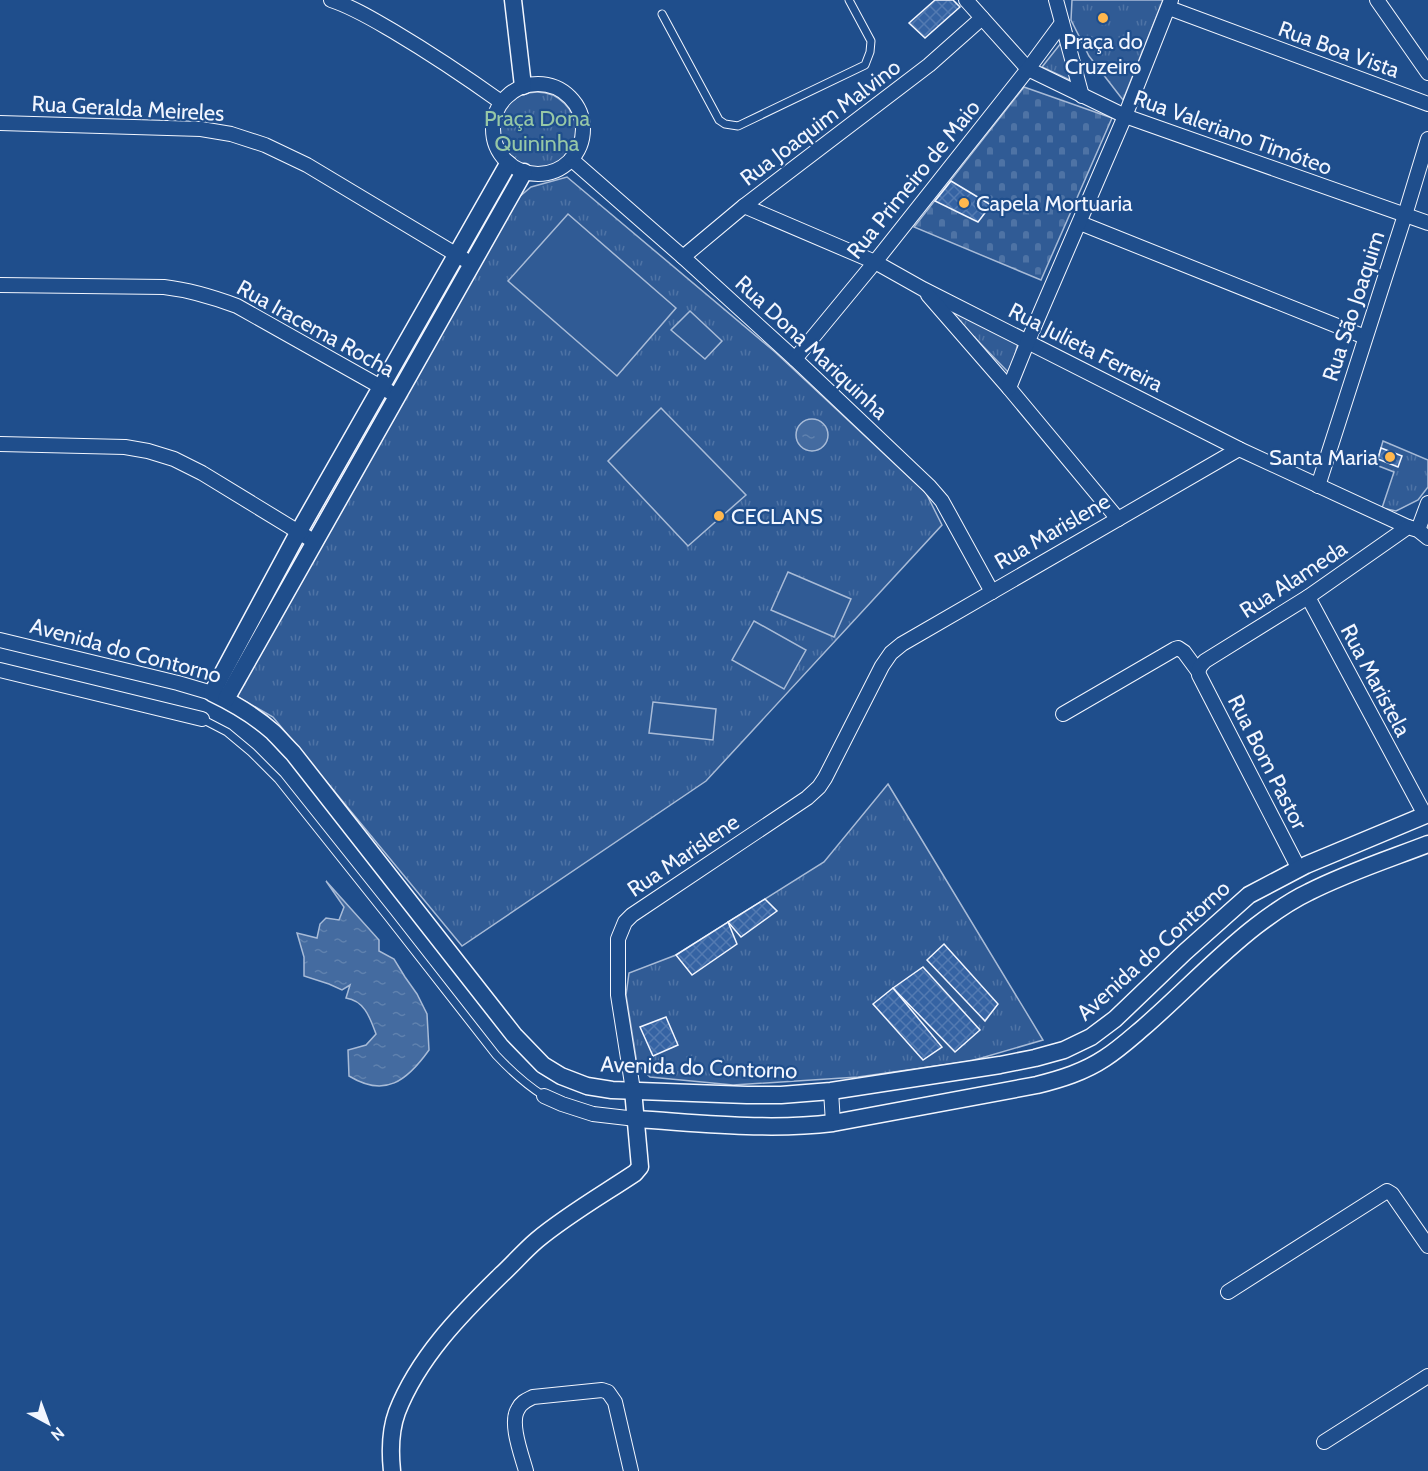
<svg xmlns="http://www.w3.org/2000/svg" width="1428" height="1471" viewBox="0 0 1428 1471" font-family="Cabin,sans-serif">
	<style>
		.cemetery { fill: url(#cemetery-stones); stroke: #a8bbd7; stroke-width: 1.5 }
		.park { fill: url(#park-tufts); stroke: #a8bbd7; stroke-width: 1.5 }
		.pitch { fill: #305b95; stroke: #a8bbd7; stroke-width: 1.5 }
		.water { fill: url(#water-ripples); stroke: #a8bbd7; stroke-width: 1.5 }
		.building { fill: url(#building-cross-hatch); stroke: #f2f6ff; stroke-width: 1.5 }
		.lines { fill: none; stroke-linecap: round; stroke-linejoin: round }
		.service-casing { stroke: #f2f6ff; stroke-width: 9 }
		.minor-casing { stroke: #f2f6ff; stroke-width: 16 }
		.tertiary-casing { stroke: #f2f6ff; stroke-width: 19 }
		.service { stroke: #1f4e8c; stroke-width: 7 }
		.minor { stroke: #1f4e8c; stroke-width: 14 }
		.tertiary { stroke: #1f4e8c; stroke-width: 16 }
		.poi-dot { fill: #ffb74d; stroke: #1f4e8c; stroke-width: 2 }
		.labels { text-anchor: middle; stroke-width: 4.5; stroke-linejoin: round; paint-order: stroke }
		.poi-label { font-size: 22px; fill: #f2f6ff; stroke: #1f4e8c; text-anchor: start }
		.street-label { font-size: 22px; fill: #f2f6ff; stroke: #1f4e8c }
		.park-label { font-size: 22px; fill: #97c8a6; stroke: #1f4e8c }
	</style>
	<defs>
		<pattern id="cemetery-stones" width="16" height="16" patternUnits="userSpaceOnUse" patternTransform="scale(1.5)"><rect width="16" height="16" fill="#305b95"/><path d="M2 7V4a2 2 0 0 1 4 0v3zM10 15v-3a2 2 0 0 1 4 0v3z" fill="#4e73a5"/></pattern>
		<pattern id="park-tufts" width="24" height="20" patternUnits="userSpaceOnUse" patternTransform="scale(1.5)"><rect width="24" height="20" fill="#305b95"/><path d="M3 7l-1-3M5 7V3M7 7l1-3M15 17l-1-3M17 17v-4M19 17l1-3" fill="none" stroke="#4e73a5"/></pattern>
		<pattern id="water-ripples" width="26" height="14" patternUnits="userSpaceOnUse" patternTransform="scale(1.5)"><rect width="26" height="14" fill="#446ba0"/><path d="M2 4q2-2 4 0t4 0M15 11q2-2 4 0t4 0" fill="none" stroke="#5f81ae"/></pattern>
		<pattern id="building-cross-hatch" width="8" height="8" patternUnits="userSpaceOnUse" patternTransform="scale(1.5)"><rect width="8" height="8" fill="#3563a3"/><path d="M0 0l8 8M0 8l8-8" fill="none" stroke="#537ab1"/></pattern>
	</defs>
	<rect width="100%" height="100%" fill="#1f4e8c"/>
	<path class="cemetery" d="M1024 87 1112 118 1041 280 914 227Z"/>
	<g class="park">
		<path d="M1072 0H1163L1123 100 1089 56 1071 20Z"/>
		<path d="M1061 43 1072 81 1042 67Z"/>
		<circle cx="537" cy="131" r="39"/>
		<path d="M567 177 775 352 926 493 942 525 706 781 462 946 273 717 231 693 512 203 531 187Z"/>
		<path d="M952 304 1018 343 1010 374 946 308Z"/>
		<path d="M1383 441 1428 460V487L1418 500 1396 511 1382 508 1394 472 1376 465Z"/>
		<path d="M888 784 1043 1040 971 1061 858 1077 733 1085 650 1077 637 1064 626 995 629 973 676 955 824 862Z"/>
	</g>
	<g class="pitch">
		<path d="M568 214 676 308 617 376 508 281Z"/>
		<path d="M690 311 722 341 705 359 671 330Z"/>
		<path d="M661 408 746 495 688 546 608 461Z"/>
		<path d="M788 572 851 599 834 637 771 610Z"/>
		<path d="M754 621 806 650 784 689 732 660Z"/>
		<path d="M653 702 716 709 713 740 649 733Z"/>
	</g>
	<g class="water">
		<circle cx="812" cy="435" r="16"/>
		<path d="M326 881 379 940V951L394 959 405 977 417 994 427 1014 429 1050C407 1081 385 1098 349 1076L348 1050 366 1045 376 1034C370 1018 365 1001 346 998L350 985 342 990 329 984 304 976V957L297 933 317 938 320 924 326 918 339 920 344 907Z"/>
	</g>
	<g class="building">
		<path d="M935 0H953L960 7 925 38 909 23Z"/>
		<path d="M951 181 991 205 978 222 935 201Z"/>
		<path d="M1381 448 1402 456 1398 467 1378 459Z"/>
		<path d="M765 899 777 911 741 937 728 922Z"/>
		<path d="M728 922 737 944 692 975 676 955Z"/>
		<path d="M944 944 998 1004 985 1021 927 960Z"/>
		<path d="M923 967 980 1030 955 1052 893 988Z"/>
		<path d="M893 988 942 1047 923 1060 873 1004Z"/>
		<path d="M666 1017 678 1045 653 1056 640 1027Z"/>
	</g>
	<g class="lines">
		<defs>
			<g id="service">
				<path d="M662 14 719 120 725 124 738 126 865 65 870 52 871 41 849 0"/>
				<path d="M202 719 227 732 251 752 278 779 388 917 496 1055C511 1071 525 1084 544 1096"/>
			</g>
			<g id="minor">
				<path d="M331 0C353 7 374 20 393 31 430 53 466 77 501 102"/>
				<path d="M966 0 1028 69 1125 116 1428 223"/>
				<path d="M1056 0 1082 96"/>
				<path d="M1377 0 1428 73"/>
				<path d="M1169 8 1428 104"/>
				<circle cx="538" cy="129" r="45"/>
				<path d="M0 123 201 129 231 134 265 145 307 165 472 264"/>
				<path d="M571 159 683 257 795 359 929 486 942 501 992 592"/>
				<path d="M744 206 875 262 923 289 1239 449 1408 527"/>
				<path d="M1080 223 1365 337"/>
				<path d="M683 257 744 206 929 65 982 18"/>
				<path d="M0 285 164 287C190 290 213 297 237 306L397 396"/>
				<path d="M928 295 1009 388 1118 519"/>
				<path d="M795 359 875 262 1028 69 1062 23"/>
				<path d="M1009 388 1028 341 1125 116 1171 0"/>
				<path d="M0 444 125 447 148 451 174 459 202 473 315 542"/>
				<path d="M1318 486 1405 215 1428 139"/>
				<path d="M1418 530 1428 503"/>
				<path d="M1308 597 1425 815"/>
				<path d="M0 640 178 683 212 693"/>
				<path d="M0 670 202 719"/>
				<path d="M1063 714 1175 649 1178 648 1184 652 1198 671"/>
				<path d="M1299 869 1199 675C1198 669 1200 666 1205 661L1308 597 1408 527 1418 530 1428 538"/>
				<path d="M633 1090 618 995V939L625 922 632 915 807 798 819 787 825 778 882 666 891 653 902 644 1239 449"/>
				<path d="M831 1091 833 1123"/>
				<path d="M544 1096 562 1104 593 1114 636 1119"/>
				<path d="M1228 1292 1387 1191 1392 1194 1428 1246"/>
				<path d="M1324 1442 1428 1376"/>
				<path d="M526 1471C522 1456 509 1423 518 1409 521 1402 527 1400 533 1397L602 1390 608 1392 615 1402 631 1471"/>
			</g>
			<g id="tertiary">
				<path d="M513 0 523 86"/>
				<path d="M508 164 298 533 212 693C233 703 255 716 273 732 280 739 286 746 293 753L514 1035 543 1065 561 1076 587 1086 612 1090 747 1095H781L831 1091 1000 1065 1035 1058 1064 1050 1091 1037 1115 1019 1185 952 1249 895 1306 865 1428 814"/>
				<path d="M226 699 524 172"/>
				<path d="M636 1119C701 1123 768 1131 833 1123L1037 1085C1061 1079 1084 1072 1105 1058 1119 1049 1131 1038 1144 1027 1182 994 1216 957 1256 926 1273 913 1290 901 1309 892 1346 873 1389 859 1428 844"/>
				<path d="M392 1471C390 1452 390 1431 397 1412 418 1358 460 1315 501 1275 513 1264 524 1251 537 1240 567 1215 602 1195 635 1173L640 1167 633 1090"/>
			</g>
		</defs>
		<use href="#service" class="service-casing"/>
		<use href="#minor" class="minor-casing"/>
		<use href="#tertiary" class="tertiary-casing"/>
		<use href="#service" class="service"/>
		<use href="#minor" class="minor"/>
		<use href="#tertiary" class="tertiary"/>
	</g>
	<g class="poi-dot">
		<circle cx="1103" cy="18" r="6"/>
		<circle cx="964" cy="203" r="6"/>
		<circle cx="1390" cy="457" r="6"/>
		<circle cx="719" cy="516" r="6"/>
	</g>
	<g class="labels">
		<g class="poi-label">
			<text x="1103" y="49" text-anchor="middle">Praça do<tspan x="1103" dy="25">Cruzeiro</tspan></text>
			<text x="976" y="211">Capela Mortuaria</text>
			<text x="1378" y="465" text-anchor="end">Santa Maria</text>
			<text x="731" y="524">CECLANS</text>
		</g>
		<g class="street-label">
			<text transform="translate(1339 49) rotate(20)" y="8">Rua Boa Vista</text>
			<text transform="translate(128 108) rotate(3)" y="8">Rua Geralda Meireles</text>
			<text transform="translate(820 122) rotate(-37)" y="8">Rua Joaquim Malvino</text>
			<text transform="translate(1233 132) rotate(20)" y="8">Rua Valeriano Timóteo</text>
			<text transform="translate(913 179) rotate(-51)" y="8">Rua Primeiro de Maio</text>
			<text transform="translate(1353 306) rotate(-72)" y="8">Rua São Joaquim</text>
			<text transform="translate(316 328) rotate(29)" y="8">Rua Iracema Rocha</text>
			<text transform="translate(812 347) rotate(43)" y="8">Rua Dona Mariquinha</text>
			<text transform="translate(1086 347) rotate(27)" y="8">Rua Julieta Ferreira</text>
			<text transform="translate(1052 531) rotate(-30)" y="8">Rua Marislene</text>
			<text transform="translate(1293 579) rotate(-33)" y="8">Rua Alameda</text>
			<text transform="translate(126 650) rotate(15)" y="8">Avenida do Contorno</text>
			<text transform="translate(1376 680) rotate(62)" y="8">Rua Maristela</text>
			<text transform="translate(1268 762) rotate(63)" y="8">Rua Bom Pastor</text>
			<text transform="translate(683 855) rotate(-34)" y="8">Rua Marislene</text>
			<text transform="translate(1153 950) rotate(-42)" y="8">Avenida do Contorno</text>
			<text transform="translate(699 1067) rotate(2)" y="8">Avenida do Contorno</text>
		</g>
		<g class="park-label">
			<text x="537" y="126">Praça Dona<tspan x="537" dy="25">Quininha</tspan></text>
		</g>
	</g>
	<g transform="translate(48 1423) rotate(139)" stroke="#1f4e8c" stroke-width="4.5" paint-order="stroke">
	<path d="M0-4.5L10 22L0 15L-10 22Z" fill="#f2f6ff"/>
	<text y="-9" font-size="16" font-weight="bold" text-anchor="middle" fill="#f2f6ff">N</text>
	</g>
</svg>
